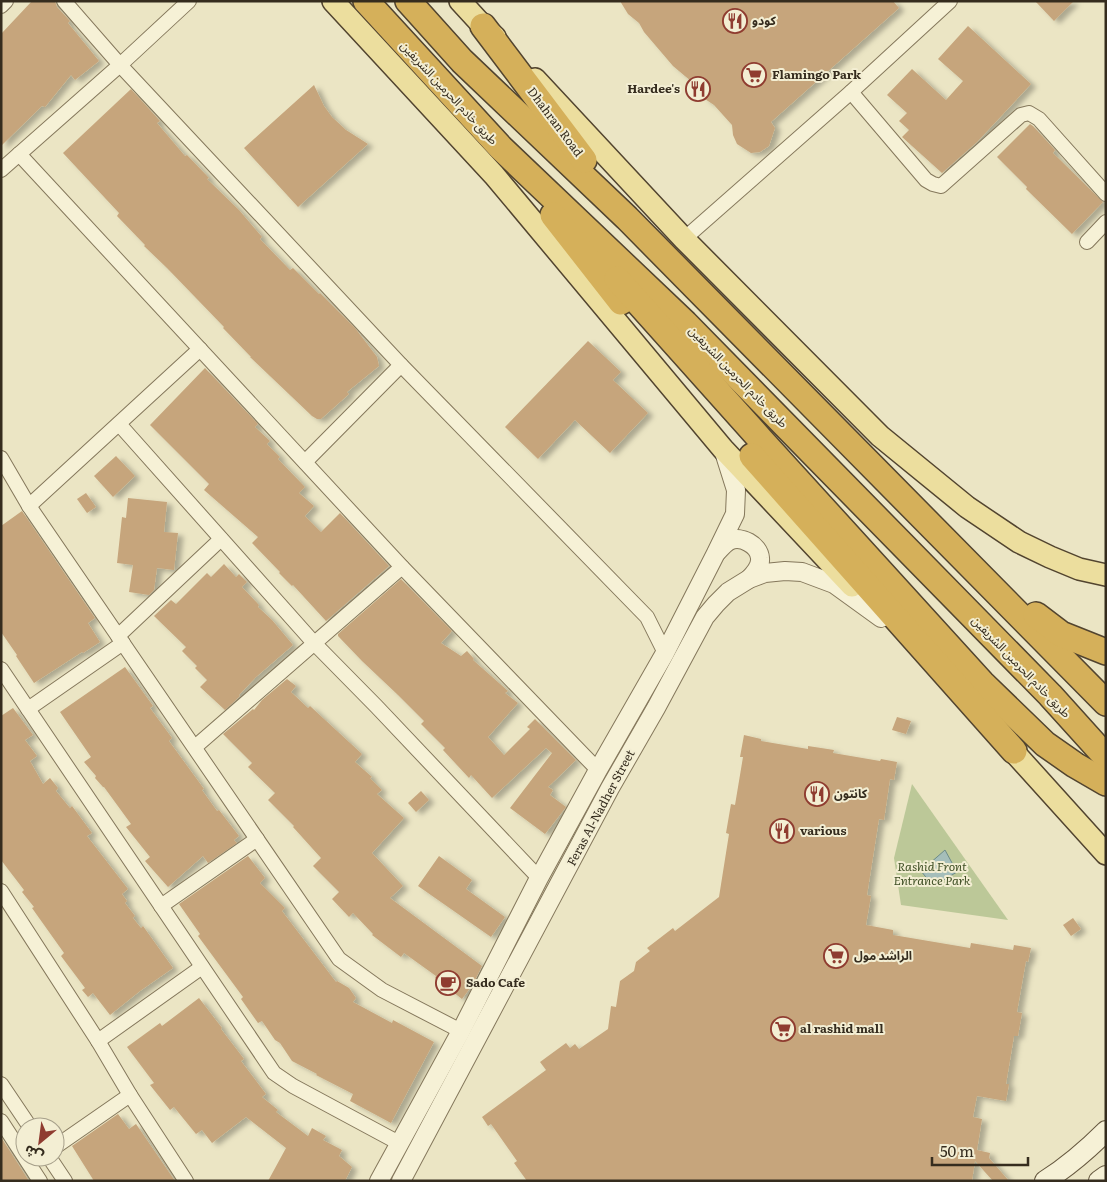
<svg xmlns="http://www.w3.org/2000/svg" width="1107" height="1182" viewBox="0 0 1107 1182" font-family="Literata,'Noto Sans Arabic',serif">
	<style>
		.green { fill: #bcc898 }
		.water { fill: #a5beba; stroke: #6d8b88 }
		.building { fill: #c6a57c; filter: url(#shadow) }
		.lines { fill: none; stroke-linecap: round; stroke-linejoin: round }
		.minor-casing { stroke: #84775b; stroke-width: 16 }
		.tertiary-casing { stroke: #84775b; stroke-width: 20 }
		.secondary-casing { stroke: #66583f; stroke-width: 22 }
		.primary-casing { stroke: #52442f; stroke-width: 24 }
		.motorway-casing { stroke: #52442f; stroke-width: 28 }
		.minor { stroke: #f6f1d6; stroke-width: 14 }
		.tertiary { stroke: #f6f1d6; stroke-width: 18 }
		.secondary { stroke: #f6f1d6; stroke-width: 20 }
		.primary { stroke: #ecde9e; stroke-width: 21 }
		.motorway { stroke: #d5b05a; stroke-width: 25 }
		.labels { text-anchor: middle; stroke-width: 4; stroke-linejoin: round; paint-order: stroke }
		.poi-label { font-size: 12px; font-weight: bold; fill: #352c1e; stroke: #f3eed3; text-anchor: start }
		.street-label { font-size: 12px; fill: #352c1e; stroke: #f3eed3 }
		.park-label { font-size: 12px; font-style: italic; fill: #405026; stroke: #f3eed3 }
	</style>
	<defs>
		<filter id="shadow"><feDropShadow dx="5.5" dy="3" stdDeviation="2.5" flood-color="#0004"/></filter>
	</defs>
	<rect width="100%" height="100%" fill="#ebe5c4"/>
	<path class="green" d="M912 784 1008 920 901 905 894 858Z"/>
	<path class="water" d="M945 850 957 872 933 886 921 871Z"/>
	<g class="building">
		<path d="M32 1H55L57 7 70 21 68 23 99 61 75 80 71 75 45 107 42 106 1 146V34Z"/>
		<path d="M620 1H893L899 8 771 122 775 128 769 146 760 152 751 153 737 144 733 135 732 125 714 105 705 99 698 87 673 66 644 32 639 23 628 14Z"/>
		<path d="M1035 1H1074L1054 21Z"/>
		<path d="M968 26 1031 84 977 142 942 173 902 137 909 130 899 121 907 113 887 95 912 69 946 100 963 81 938 59Z"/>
		<path d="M314 85 324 106 332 117 346 130 368 144 298 207 244 148Z"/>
		<path d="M131 89 160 121 157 123 185 156 187 155 209 178 207 179 239 210 262 237 260 239 290 270 293 268 319 294 320 293 355 328 377 357 379 366 347 392 349 394 321 419H317L312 416 250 357H251L223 328 224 327 167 268 144 246 145 245 117 216 119 213 63 153Z"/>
		<path d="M1030 124 1033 126 1055 150 1053 153 1103 202 1072 234 1026 189 1027 187 997 157Z"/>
		<path d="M588 341 621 372 613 380 648 413 610 453 575 420 538 459 505 427Z"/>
		<path d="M205 368 258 424 255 427 270 441 267 444 280 457 278 459 305 487 299 493 314 506 305 516 321 532 340 513 389 566 326 621 293 585 292 586 279 573 280 572 252 543 258 537 204 490 209 484 150 425Z"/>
		<path d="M116 456 135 476 113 497 94 476Z"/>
		<path d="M86 493 96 507 87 513 77 499Z"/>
		<path d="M128 498 167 502 164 532 178 533 174 570 157 568 154 590 149 595 129 592 133 565 117 563 122 517 126 518Z"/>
		<path d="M22 511 95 618 88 623 100 642 83 653 82 652 34 683 16 656 17 655 1 632V526Z"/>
		<path d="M224 564 236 577 239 574 247 582 242 587 259 605 258 607 272 620 293 645 256 677 239 695 240 696 225 710 200 687 207 680 195 668 197 666 182 651 186 647 154 616 171 600 176 604 207 573 211 577Z"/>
		<path d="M401 579 452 631 441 643 461 656 467 651 474 659 473 660 508 691 505 693 518 703 488 737 504 755 530 729 527 727 535 719 576 760 548 787 553 790 550 795 566 807 545 834 510 808 552 753 546 748 492 798 471 775 469 778 443 750 445 748 421 724 424 721 398 695 362 661 338 636V634Z"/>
		<path d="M125 667 153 706 150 708 172 738 169 741 204 789 202 790 217 811 219 810 239 836 234 840 237 843 208 863 203 856 168 887 145 861 150 857 126 827 131 824 104 787H103L95 778 96 776 84 762 91 757 60 712Z"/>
		<path d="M287 679 296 686 291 692 308 708 310 706 362 754 355 762 372 777 370 778 382 790 377 794 404 818 372 853 403 886 390 898 482 966 473 984 462 999 435 978 436 976 404 953 401 957 372 935 373 934 353 913 349 917 332 899 339 892 313 866 321 858 293 827 294 826 268 800 275 793 248 767 252 763 223 734 253 709 254 710 262 700Z"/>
		<path d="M13 708 33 735 25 740 37 756 30 761 43 784 50 778 58 788 56 791 70 808 72 806 92 833 87 836 128 889 122 894 127 901 125 903 135 916 133 918 141 928 143 926 173 968 140 991 110 1015 93 993 88 997 82 990 85 988 61 956 64 953 32 908 34 907 22 892 24 890 1 860V716Z"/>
		<path d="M897 717 911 721 906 734 892 730Z"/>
		<path d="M744 735 761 739V741L808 749V746L834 750 833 753 880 761 881 759 897 762 894 780 890 779 884 820 879 819 867 895 871 896 866 925 893 930V935L970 948 971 943 1013 950 1014 945 1031 948 1028 962 1026 961 1017 1012 1022 1013 1018 1036H1014L1006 1084H1009L1006 1101 977 1096 973 1117 982 1119 977 1150 990 1153 989 1158 1009 1181H993L975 1161 972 1181H527L514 1163 517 1161 491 1124 488 1126 482 1117 546 1070 540 1062 566 1043 570 1048 575 1044 579 1049 608 1029 611 1006 616 1007 620 981 634 971 636 962 650 951 647 948 673 928 675 931 719 897 729 834 726 833 731 804 735 805 743 757H740Z"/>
		<path d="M421 791 429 800 416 812 408 803Z"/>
		<path d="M248 856 265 878 260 883 285 908 282 911 336 982 337 981 349 988 356 998 353 1002 392 1023 393 1020 434 1042 391 1123 350 1101 353 1094 316 1075 317 1074 292 1061 280 1043 275 1040 262 1021 258 1023 241 999 243 997 198 936 200 934 179 904Z"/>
		<path d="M439 856 472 880 466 889 505 917 491 937 418 886Z"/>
		<path d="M1073 918 1081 929 1071 936 1063 925Z"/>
		<path d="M199 998 222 1028 221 1029 244 1059 241 1061 266 1094 262 1097 278 1110 276 1112 308 1136 312 1128 326 1136 323 1140 342 1150 339 1156 352 1167 345 1181H268L286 1148 246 1117 212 1143 202 1130 196 1134 174 1107 170 1110 150 1085 154 1083 127 1047 160 1023 162 1026Z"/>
		<path d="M118 1114 129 1129 136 1124 175 1181H94L72 1146Z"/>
		<path d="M1 1137 29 1181H1Z"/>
	</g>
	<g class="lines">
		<defs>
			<g id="minor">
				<path d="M64 1 120 65 401 365 647 617 665 653"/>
				<path d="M1 6 6 1"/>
				<path d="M851 92 926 180 933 184 941 186 1021 115 1029 113 1039 119 1106 194"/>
				<path d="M19 154 402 567 598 770"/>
				<path d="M1 170 120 65 189 1"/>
				<path d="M684 239 851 92 950 1"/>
				<path d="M1087 242 1106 222"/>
				<path d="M119 424 314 643 377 707 539 878"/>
				<path d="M1 458 29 506 339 959 382 990 461 1031"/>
				<path d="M305 462 401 365"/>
				<path d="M29 506 200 349"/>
				<path d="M118 636 221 539"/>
				<path d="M1 669 274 1073 293 1086 399 1143"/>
				<path d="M28 709 123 643"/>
				<path d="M195 747 402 567"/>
				<path d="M1 891 98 1041 130 1095 186 1181"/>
				<path d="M161 906 257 839"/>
				<path d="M98 1041 202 967"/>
				<path d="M1 1084 30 1127"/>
				<path d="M1 1121 40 1181"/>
				<path d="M55 1147 130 1095"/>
				<path d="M49 1157 65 1181"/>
			</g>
			<g id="tertiary">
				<path d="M717 552C721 548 725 543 729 541 741 535 759 545 760 558 761 567 754 574 749 579"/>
				<path d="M379 1181 461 1031 539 878 598 770 665 653 716 553 735 514 736 490 724 452"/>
				<path d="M401 1181 610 788 656 708 705 617 716 604 728 592 749 579 765 573 785 571 802 572 834 584 881 618"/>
			</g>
			<g id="secondary">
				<path d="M1045 1181C1067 1167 1087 1150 1106 1131"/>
				<path d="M1099 1181 1106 1176"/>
			</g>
			<g id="primary">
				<path d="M333 1 494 175 723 449 852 586"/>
				<path d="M460 1 483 26 495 37"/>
				<path d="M535 79 684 239 880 436 967 507 1019 542 1050 557 1079 569 1106 575"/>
				<path d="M1003 740 1106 854"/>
			</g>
			<g id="motorway">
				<path d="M366 1 501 148 685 323 1050 695 1106 757"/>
				<path d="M408 1 462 61 627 218 1106 703"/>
				<path d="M483 26 584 160"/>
				<path d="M553 215 621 302"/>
				<path d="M617 279 761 440 982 683 1045 744 1075 765 1106 783"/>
				<path d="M752 456 1014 751"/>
				<path d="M1036 615 1061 634 1106 652"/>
			</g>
		</defs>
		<use href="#minor" class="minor-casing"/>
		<use href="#tertiary" class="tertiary-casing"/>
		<use href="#secondary" class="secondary-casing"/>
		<use href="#primary" class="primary-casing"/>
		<use href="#motorway" class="motorway-casing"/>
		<use href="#minor" class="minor"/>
		<use href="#tertiary" class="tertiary"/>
		<use href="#secondary" class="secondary"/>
		<use href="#primary" class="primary"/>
		<use href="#motorway" class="motorway"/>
	</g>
	<defs>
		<symbol id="restaurant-ring" viewBox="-11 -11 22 22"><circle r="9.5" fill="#f3eed3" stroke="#8f3c30" stroke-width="1.5"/><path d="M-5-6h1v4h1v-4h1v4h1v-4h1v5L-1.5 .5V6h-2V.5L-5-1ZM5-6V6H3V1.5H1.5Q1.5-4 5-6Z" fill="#8f3c30"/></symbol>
		<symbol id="supermarket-ring" viewBox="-11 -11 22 22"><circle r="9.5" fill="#f3eed3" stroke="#8f3c30" stroke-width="1.5"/><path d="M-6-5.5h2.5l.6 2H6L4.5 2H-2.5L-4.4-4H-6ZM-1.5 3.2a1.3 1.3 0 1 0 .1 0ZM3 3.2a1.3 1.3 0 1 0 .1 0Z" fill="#8f3c30"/></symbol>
		<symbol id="cafe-ring" viewBox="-11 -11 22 22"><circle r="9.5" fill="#f3eed3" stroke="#8f3c30" stroke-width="1.5"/><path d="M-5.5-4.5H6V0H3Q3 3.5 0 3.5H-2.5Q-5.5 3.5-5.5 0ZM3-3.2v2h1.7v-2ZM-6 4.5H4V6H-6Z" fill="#8f3c30"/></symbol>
	</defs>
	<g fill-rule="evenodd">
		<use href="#restaurant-ring" x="721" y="7" width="28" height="28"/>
		<use href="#supermarket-ring" x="740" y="61" width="28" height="28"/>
		<use href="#restaurant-ring" x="684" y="75" width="28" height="28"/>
		<use href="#restaurant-ring" x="803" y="780" width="28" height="28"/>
		<use href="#restaurant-ring" x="768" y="817" width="28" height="28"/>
		<use href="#supermarket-ring" x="822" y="942" width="28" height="28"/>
		<use href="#cafe-ring" x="434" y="969" width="28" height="28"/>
		<use href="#supermarket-ring" x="769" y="1015" width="28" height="28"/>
	</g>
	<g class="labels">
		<g class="poi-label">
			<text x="752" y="25">كودو</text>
			<text x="772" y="79">Flamingo Park</text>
			<text x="680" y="93" text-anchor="end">Hardee's</text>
			<text x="834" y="798">كانتون</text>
			<text x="800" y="835">various</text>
			<text x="854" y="960">الراشد مول</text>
			<text x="466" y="987">Sado Cafe</text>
			<text x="800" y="1033">al rashid mall</text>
		</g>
		<g class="street-label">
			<text transform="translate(449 93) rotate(47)" y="4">طريق خادم الحرمين الشريفين</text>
			<text transform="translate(555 122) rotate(53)" y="4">Dhahran Road</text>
			<text transform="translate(738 377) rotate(46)" y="4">طريق خادم الحرمين الشريفين</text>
			<text transform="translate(1021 667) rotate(46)" y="4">طريق خادم الحرمين الشريفين</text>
			<text transform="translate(601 808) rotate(-62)" y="4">Feras Al-Nadher Street</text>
		</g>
		<g class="park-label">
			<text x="932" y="871">Rashid Front<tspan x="932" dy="14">Entrance Park</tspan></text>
		</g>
	</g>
	<rect width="1107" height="1182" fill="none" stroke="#352c1e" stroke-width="5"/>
	<g transform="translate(40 1142) rotate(209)"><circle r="24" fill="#f3eed3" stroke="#a7a08b"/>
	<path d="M0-4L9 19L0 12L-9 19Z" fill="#8f3c30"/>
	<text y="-8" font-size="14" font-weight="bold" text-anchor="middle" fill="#352c1e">ش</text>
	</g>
	<path d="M932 1157v8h96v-8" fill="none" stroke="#352c1e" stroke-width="2.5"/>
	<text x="940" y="1157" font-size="15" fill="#352c1e" stroke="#f3eed3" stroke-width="4" paint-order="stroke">50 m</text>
</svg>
